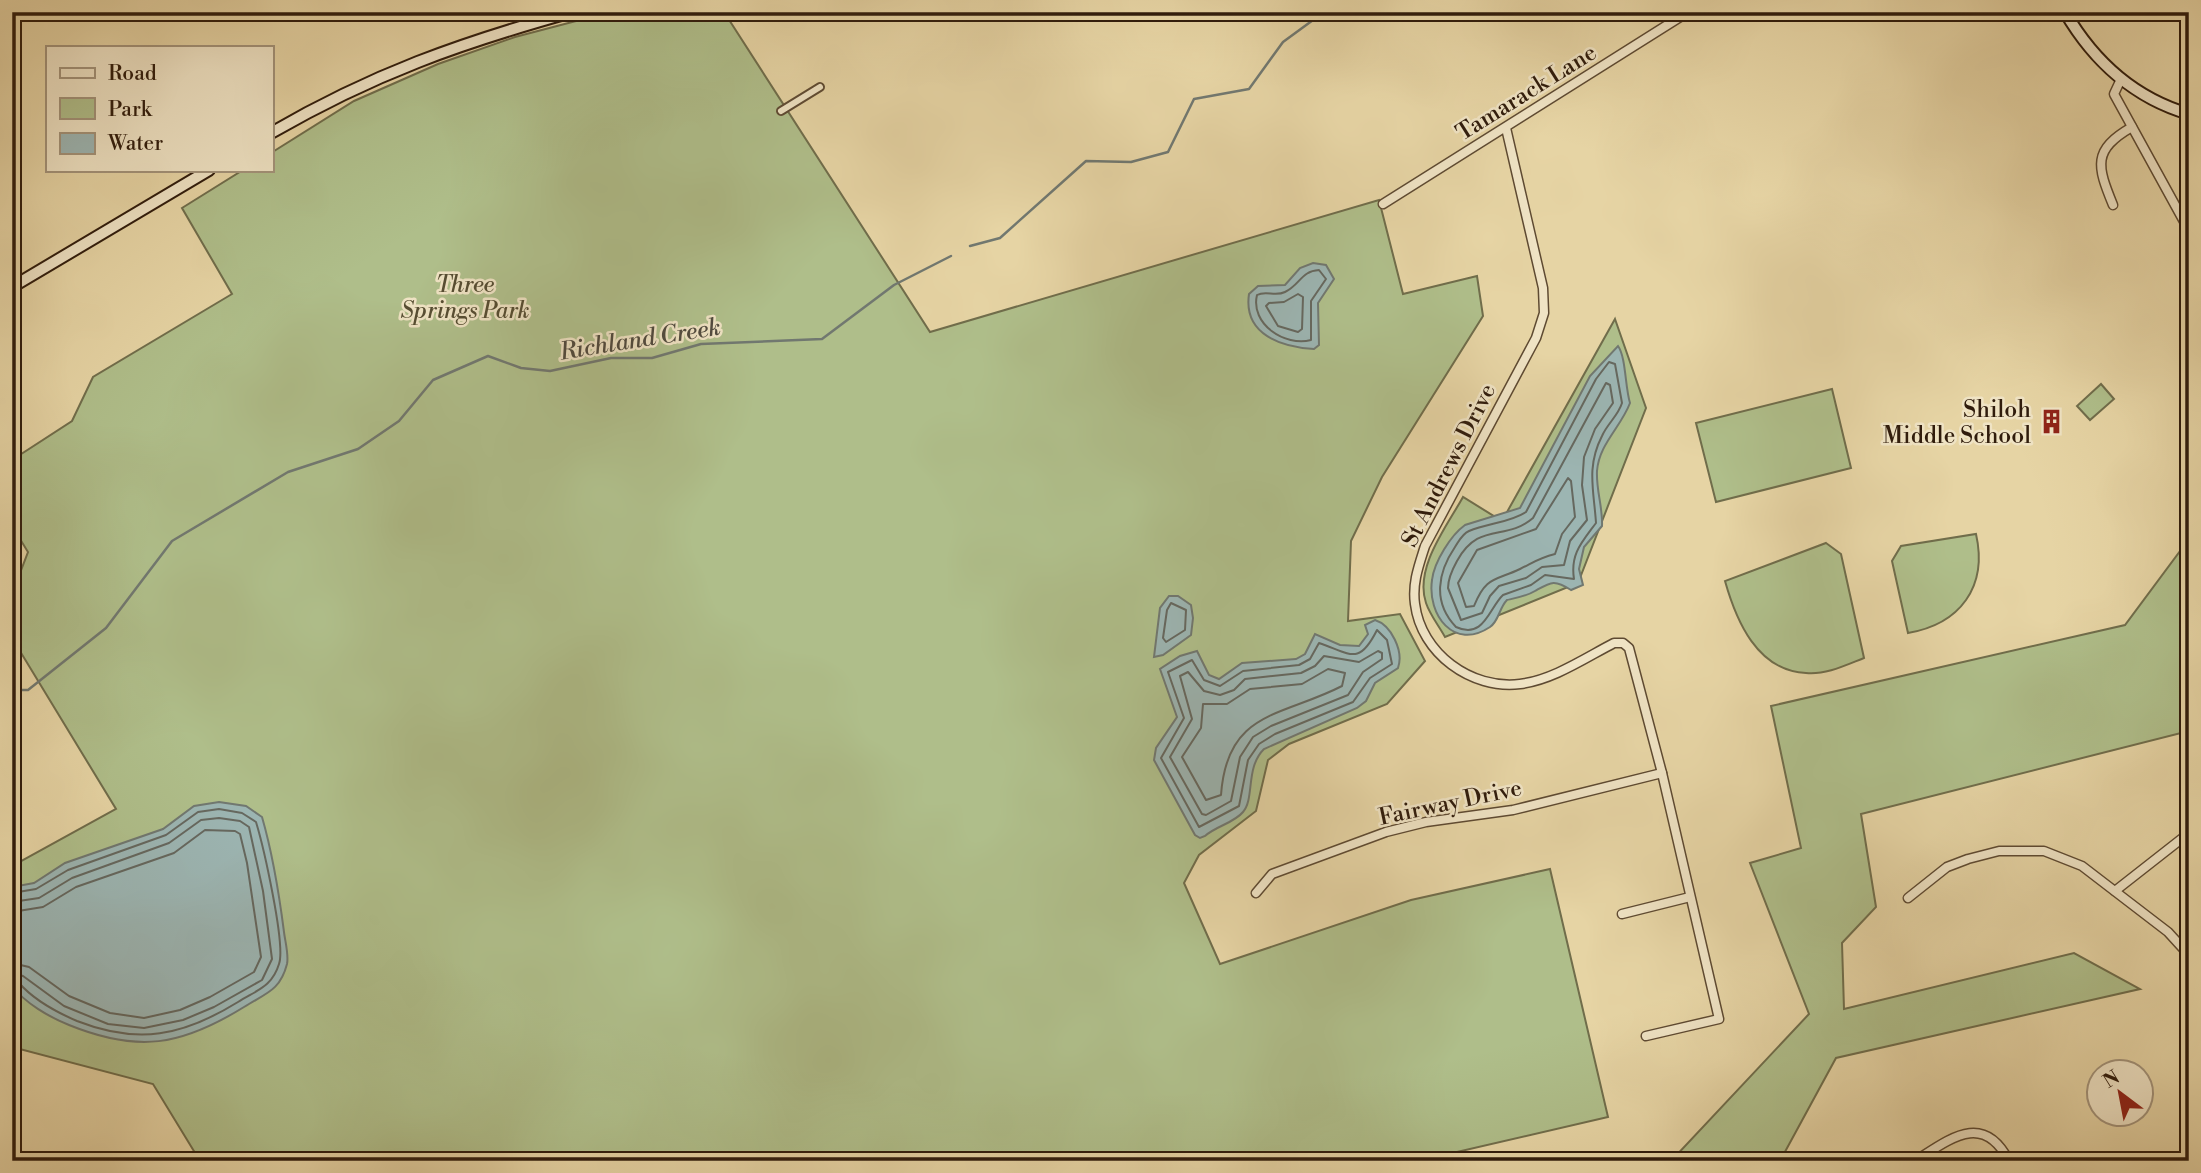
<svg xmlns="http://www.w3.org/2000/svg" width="2201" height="1173" viewBox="0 0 2201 1173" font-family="'Libre Bodoni',serif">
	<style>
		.green { fill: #afbe8a; stroke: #706d4b; stroke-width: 2 }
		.water { fill: #9cb5b2; stroke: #717870; stroke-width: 2 }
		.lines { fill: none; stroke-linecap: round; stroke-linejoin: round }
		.shore { stroke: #66685f; stroke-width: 2 }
		.stream { stroke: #717870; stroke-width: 2.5 }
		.pedestrian-casing { stroke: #5e4a32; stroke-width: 10 }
		.minor-casing { stroke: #5e4a32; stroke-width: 11 }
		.secondary-casing { stroke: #301c0c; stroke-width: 14 }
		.pedestrian { stroke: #efe3c4; stroke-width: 6 }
		.minor { stroke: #efe3c4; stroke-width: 8 }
		.secondary { stroke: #efe3c4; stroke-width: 10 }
		.labels { text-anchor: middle; stroke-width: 5; stroke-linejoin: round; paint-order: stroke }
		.street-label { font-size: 23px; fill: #301c0c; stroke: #efe3c4 }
		.park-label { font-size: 23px; font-style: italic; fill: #564d32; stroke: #efe3c4 }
		.poi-label { font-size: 23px; fill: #301c0c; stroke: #efe3c4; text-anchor: end }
		.water-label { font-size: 24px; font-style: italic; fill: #504a3e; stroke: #efe3c4 }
	</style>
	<rect width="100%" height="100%" fill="#e6d4a4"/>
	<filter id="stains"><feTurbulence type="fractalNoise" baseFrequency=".00286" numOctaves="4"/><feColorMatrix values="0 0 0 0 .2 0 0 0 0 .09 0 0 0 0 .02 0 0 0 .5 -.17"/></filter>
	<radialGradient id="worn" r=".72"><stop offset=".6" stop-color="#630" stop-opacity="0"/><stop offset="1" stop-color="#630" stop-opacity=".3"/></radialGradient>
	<g class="green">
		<path d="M653 12H724L930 332 1379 200 1403 294 1477 276 1483 316 1382 477 1351 541 1348 621 1400 614 1425 661 1387 704 1289 744 1268 760 1256 811 1199 855 1184 883 1220 964 1411 900 1550 869 1608 1117 1418 1161H200L153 1084 12 1047V866L116 809 12 638V594L28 552 12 526V460L72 421 93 377 232 294 182 208 243 170H271V153L354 101 438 64 515 37 576 21Z"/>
		<path d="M1615 319 1646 408 1578 583 1445 637C1439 626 1430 615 1426 603 1414 568 1447 526 1463 497L1502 521Z"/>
		<path d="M2101 384 2114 399 2090 420 2077 406Z"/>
		<path d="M1832 389 1851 468 1716 502 1696 423Z"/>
		<path d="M1976 534C1988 587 1960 624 1908 633L1892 561 1901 546Z"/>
		<path d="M2189 539V731L1861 814 1876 907 1842 943 1844 1009 2074 953 2140 989 1836 1058 1780 1161H1671L1809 1014 1750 863 1801 848 1771 706 2125 625Z"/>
		<path d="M1826 543 1841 554 1864 658C1846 665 1826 675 1806 673 1757 671 1736 620 1725 581Z"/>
	</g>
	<g class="water">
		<path d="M1313 263 1326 265 1334 279 1318 303 1319 345 1314 349C1282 347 1243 335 1249 294L1258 286 1285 285 1300 268Z"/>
		<path d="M1618 346C1626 357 1625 387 1630 403 1621 427 1599 444 1597 471 1596 490 1603 508 1602 526L1584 547 1579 569 1583 585 1571 590C1554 579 1551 582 1535 591 1527 596 1516 598 1507 600 1499 608 1499 621 1490 627 1454 651 1427 615 1432 580 1434 562 1451 535 1465 525L1520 508 1590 376Z"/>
		<path d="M1169 596H1178L1191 605 1193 618 1191 635 1163 655 1154 657 1160 608Z"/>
		<path d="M1375 620C1391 625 1404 651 1398 668L1375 683 1366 701 1357 708 1264 749C1245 768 1255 798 1243 812 1234 823 1216 826 1205 836L1200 838 1195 835 1154 760 1156 748 1177 717 1160 669 1180 656 1197 651 1209 675 1219 679 1242 663 1296 659 1305 654 1315 634 1340 645 1359 646 1368 634 1365 625Z"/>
		<path d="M219 802 246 806 262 817C273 855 279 893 284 932 285 941 289 955 287 964 280 991 266 993 244 1007 181 1046 138 1053 69 1025 49 1017 25 1003 12 986V887L34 883 65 863 163 829 194 806Z"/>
	</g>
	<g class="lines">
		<g class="shore">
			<path d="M1319 270 1326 279 1311 301V340C1285 347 1250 324 1257 295 1266 290 1275 297 1285 292 1300 285 1301 271 1319 270Z"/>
			<path d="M1298 294 1303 297 1302 329 1298 332 1278 326 1266 306 1269 303 1284 302Z"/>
			<path d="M1609 362 1615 364 1622 403C1618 416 1607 424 1602 436 1586 467 1594 491 1596 523 1582 542 1570 554 1574 579L1545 575 1531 585 1503 595C1489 608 1484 640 1456 627 1432 602 1438 572 1455 547 1459 541 1462 534 1469 531 1488 523 1509 523 1526 512L1596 379Z"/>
			<path d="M1606 383 1610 385 1613 403 1595 429 1584 457 1582 485 1587 520 1570 541 1564 565 1542 567 1526 578 1499 586 1490 596 1482 613 1461 620 1448 588C1448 578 1452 570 1457 561 1479 521 1505 542 1533 518Z"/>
			<path d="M1568 478 1571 481 1575 517 1562 534 1555 554C1539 558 1534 562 1520 569 1495 581 1486 576 1474 606L1466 607 1458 583 1477 550 1536 529Z"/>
			<path d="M1171 603 1186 610 1185 630 1166 642 1163 638 1167 610Z"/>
			<path d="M1377 630 1387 640 1392 664 1370 678 1353 702 1275 734 1259 744 1248 760 1239 806 1199 827 1161 758 1184 718 1168 672 1192 660 1204 680 1220 686 1243 671 1299 665 1310 659 1319 643C1351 654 1359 666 1377 630Z"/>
			<path d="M1378 651 1382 653V659L1363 672 1348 695 1271 726 1253 737 1240 757 1231 801 1206 815 1202 814 1170 757 1192 719 1180 676 1188 672 1204 691 1220 695 1234 690 1245 679 1301 673 1315 666 1324 656 1359 662Z"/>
			<path d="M1328 669 1345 673 1342 686C1282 717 1227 710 1221 795L1206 800 1182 757 1201 728 1203 704H1227L1250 689 1302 684Z"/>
			<path d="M12 893 36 889 68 870 166 835 198 812 219 809 242 813 256 822C263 845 286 945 279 964 272 987 257 990 238 1002 183 1036 138 1045 77 1021 56 1012 34 1000 19 983L12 982"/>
			<path d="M12 902 39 898 72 878 169 843 201 820 219 818 240 821 249 827 263 891 272 959 262 980 214 1007 183 1020 144 1028 108 1024 64 1006 23 976 12 973"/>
			<path d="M12 912 43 907 76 887 174 853 205 830 235 831 240 834 247 863 261 957 254 972 210 997 180 1010 144 1018 110 1013 69 996 29 967 12 963"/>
		</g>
		<g class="stream">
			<path d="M970 246 1000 238 1086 161 1131 162 1168 152 1194 99 1249 89 1283 42 1324 12"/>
			<path d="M12 690H28L106 628 172 541 288 472 358 449 399 421 433 380 488 356 521 368 550 371 611 358H652L701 344 822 339 894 285 951 256"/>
		</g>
		<defs>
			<path id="pedestrian" d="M781 111 820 87"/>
			<g id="minor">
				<path d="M2121 79 2114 94 2186 225"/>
				<path d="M1506 128 1543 288 1544 313 1536 338 1425 546C1419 565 1412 583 1415 604 1421 653 1471 690 1520 684 1553 680 1585 658 1614 643H1623L1629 648 1662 773 1719 1019 1646 1036"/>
				<path d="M1383 204 1688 12"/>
				<path d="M2113 205C2097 166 2092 150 2132 127"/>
				<path d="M2115 891 2189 833"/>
				<path d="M1256 893 1272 874 1386 832 1426 822 1513 810 1662 773"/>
				<path d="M1908 898 1947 867 1968 859 1999 851H2044L2082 866 2168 932 2189 955"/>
				<path d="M1622 914 1690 897"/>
				<path d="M1915 1161C1950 1139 1983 1111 2009 1161"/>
			</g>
			<g id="secondary">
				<path d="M2065 12C2093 60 2134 98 2189 114"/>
				<path d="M271 133C373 74 460 43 572 12"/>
				<path d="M12 287 209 170"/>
			</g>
		</defs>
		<use href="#pedestrian" class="pedestrian-casing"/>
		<use href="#minor" class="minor-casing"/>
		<use href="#secondary" class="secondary-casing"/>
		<use href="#pedestrian" class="pedestrian"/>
		<use href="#minor" class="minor"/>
		<use href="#secondary" class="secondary"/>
	</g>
	<defs>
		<symbol id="building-bare" viewBox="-9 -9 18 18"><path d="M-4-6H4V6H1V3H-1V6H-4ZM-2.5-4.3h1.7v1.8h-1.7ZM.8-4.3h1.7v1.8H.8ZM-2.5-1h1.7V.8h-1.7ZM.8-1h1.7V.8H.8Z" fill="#8f2418" stroke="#efe3c4" stroke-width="2.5" paint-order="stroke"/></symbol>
	</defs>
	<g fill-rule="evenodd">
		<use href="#building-bare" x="2034" y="404" width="35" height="35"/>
	</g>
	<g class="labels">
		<g class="street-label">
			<text transform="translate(1526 92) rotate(-32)" y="8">Tamarack Lane</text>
			<text transform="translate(1448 465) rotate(-63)" y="8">St Andrews Drive</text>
			<text transform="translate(1450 802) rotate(-12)" y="8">Fairway Drive</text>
		</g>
		<g class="park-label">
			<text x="465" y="292">Three<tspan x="465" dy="26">Springs Park</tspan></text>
		</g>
		<g class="poi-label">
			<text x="2031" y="417">Shiloh<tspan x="2031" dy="26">Middle School</tspan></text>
		</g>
		<g class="water-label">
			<text transform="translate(640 339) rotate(-9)" y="8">Richland Creek</text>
		</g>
	</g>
	<rect width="2201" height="1173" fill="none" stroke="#e6d4a4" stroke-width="42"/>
	<rect x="14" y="14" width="2173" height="1145" fill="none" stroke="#301c0c" stroke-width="3.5"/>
	<rect x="21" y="21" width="2159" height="1131" fill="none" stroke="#301c0c" stroke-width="2"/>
	<rect x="46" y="46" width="228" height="126" fill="#efe3c4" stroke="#a3937a" stroke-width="2"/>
	<rect x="60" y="68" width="35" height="10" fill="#efe3c4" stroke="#a3937a" stroke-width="2"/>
	<text x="108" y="80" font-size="21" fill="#301c0c">Road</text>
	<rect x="60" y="98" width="35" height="21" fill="#afbe8a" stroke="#a3937a" stroke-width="2"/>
	<text x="108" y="116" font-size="21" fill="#301c0c">Park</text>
	<rect x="60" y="133" width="35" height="21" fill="#9cb5b2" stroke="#a3937a" stroke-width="2"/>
	<text x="108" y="150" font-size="21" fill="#301c0c">Water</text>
	<g transform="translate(2120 1093) rotate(328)"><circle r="33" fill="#efe3c4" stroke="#a3937a" stroke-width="2"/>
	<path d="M0-5L12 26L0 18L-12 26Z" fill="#8f2418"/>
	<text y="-10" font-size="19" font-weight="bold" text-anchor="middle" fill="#301c0c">N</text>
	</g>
	<rect width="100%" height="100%" filter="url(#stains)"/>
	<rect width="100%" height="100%" fill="url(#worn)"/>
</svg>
